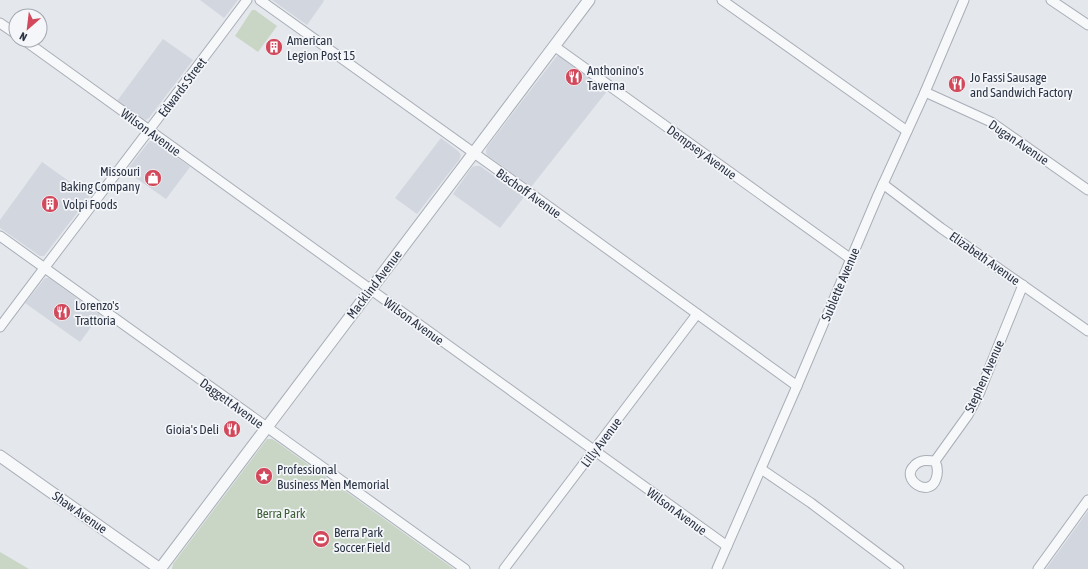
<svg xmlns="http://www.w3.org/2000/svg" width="1088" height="569" viewBox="0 0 1088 569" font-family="'Asap Condensed',sans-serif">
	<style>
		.built { fill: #d2d6de }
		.green { fill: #c9d6c5 }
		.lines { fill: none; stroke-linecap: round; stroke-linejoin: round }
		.minor-casing { stroke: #a9aeb7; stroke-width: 11 }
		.tertiary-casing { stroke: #a9aeb7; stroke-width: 13 }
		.minor { stroke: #f7f8fa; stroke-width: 9 }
		.tertiary { stroke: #f7f8fa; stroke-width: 11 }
		.labels { text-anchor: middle; stroke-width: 3.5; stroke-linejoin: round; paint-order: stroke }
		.poi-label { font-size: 13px; fill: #2b3445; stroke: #f4f6f9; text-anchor: start }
		.street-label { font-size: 13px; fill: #2b3445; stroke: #f4f6f9 }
		.park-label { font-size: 13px; fill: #3f6138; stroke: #f4f6f9 }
	</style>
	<rect width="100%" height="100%" fill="#e4e7ec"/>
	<g class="built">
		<path d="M200 0H238L224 18Z"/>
		<path d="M272 0H323L324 1 307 25Z"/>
		<path d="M163 39 193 60 149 118 146 120 141 119 117 101Z"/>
		<path d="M559 55 563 57 608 90 531 187 487 155 486 152 487 147 556 57Z"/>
		<path d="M441 138 458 151 461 155 459 160 417 214 395 198Z"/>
		<path d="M150 141H154L190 167 166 199 126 171 148 143Z"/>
		<path d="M42 162 90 196 44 256H40L0 228V220Z"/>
		<path d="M475 166H480L524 197 500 228 453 194 472 167Z"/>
		<path d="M45 278H49L100 315 80 342 25 303Z"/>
		<path d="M1088 511V569H1046Z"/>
	</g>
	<g class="green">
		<path d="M252 10H255L277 26 258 52 235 36Z"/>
		<path d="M267 439H272L274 440 454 569H172L173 564Z"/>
		<path d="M0 552 29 569H0Z"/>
	</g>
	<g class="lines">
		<defs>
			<g id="minor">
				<path d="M260 0 530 193 797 386"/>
				<path d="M722 0 907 131"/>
				<path d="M1051 0 1088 25"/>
				<path d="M0 23 16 34"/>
				<path d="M24 40 727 546"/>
				<path d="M554 46 851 259"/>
				<path d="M925 92 991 122 1088 190"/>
				<path d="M883 184 941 228 1088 331"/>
				<path d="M0 236 465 569"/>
				<path d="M0 327C82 217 166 109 247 0"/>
				<path d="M935 461C938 467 938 473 936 479 929 499 900 479 914 466 916 463 919 462 922 461 926 460 931 461 935 461L968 415 979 394 999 344 1023 285"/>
				<path d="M761 469 811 503 899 569"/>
				<path d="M504 569 697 314"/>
				<path d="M717 569 797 386 878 195 925 92 964 0"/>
				<path d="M1038 569 1088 500"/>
			</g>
			<g id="tertiary">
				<path d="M0 456 160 569"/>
				<path d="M160 569 589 0"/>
			</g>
		</defs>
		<use href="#minor" class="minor-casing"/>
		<use href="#tertiary" class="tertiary-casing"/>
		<use href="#minor" class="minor"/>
		<use href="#tertiary" class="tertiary"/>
	</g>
	<defs>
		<symbol id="building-disc" viewBox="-11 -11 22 22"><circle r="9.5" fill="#d1495b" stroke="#f4f6f9"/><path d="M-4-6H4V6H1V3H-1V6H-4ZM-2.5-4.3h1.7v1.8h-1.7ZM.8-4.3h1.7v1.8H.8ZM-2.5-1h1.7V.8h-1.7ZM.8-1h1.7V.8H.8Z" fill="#fff"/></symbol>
		<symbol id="restaurant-disc" viewBox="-11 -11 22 22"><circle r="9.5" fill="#d1495b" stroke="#f4f6f9"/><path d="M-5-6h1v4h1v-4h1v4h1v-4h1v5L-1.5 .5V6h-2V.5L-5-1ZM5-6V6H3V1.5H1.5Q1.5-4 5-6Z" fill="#fff"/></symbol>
		<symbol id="shop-disc" viewBox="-11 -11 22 22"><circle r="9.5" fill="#d1495b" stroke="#f4f6f9"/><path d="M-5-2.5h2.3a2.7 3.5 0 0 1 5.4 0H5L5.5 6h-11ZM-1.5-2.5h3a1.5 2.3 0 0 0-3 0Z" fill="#fff"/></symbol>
		<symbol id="sight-disc" viewBox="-11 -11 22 22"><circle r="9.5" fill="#d1495b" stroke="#f4f6f9"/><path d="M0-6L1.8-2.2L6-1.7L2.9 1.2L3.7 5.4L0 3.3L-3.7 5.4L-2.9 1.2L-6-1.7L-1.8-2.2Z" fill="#fff"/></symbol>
		<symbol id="stadium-disc" viewBox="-11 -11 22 22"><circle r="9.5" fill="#d1495b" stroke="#f4f6f9"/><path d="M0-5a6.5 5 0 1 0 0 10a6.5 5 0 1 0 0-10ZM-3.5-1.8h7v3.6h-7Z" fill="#fff"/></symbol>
	</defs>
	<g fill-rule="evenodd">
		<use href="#building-disc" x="264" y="37" width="20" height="20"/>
		<use href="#restaurant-disc" x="564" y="67" width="20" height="20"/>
		<use href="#restaurant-disc" x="947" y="74" width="20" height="20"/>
		<use href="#shop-disc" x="143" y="168" width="20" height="20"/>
		<use href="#building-disc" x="40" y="194" width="20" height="20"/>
		<use href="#restaurant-disc" x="52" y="302" width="20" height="20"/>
		<use href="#restaurant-disc" x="222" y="419" width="20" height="20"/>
		<use href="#sight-disc" x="254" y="466" width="20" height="20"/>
		<use href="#stadium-disc" x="311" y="529" width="20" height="20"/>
	</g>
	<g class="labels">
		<g class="poi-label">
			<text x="287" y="45">American<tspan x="287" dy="15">Legion Post 15</tspan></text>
			<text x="587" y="75">Anthonino's<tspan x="587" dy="15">Taverna</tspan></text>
			<text x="970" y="82">Jo Fassi Sausage<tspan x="970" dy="15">and Sandwich Factory</tspan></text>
			<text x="140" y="176" text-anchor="end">Missouri<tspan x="140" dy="15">Baking Company</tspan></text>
			<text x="63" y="209">Volpi Foods</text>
			<text x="75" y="310">Lorenzo's<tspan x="75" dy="15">Trattoria</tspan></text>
			<text x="219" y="434" text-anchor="end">Gioia's Deli</text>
			<text x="277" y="474">Professional<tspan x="277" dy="15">Business Men Memorial</tspan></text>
			<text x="334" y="537">Berra Park<tspan x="334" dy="15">Soccer Field</tspan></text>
		</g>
		<g class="street-label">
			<text transform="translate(182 87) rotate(-53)" y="5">Edwards Street</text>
			<text transform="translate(151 132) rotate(36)" y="5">Wilson Avenue</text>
			<text transform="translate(1019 142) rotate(34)" y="5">Dugan Avenue</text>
			<text transform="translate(702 152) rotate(36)" y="5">Dempsey Avenue</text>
			<text transform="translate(529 193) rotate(35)" y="5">Bischoff Avenue</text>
			<text transform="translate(985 258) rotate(35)" y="5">Elizabeth Avenue</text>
			<text transform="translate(374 284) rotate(-53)" y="5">Macklind Avenue</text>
			<text transform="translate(840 284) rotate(-67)" y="5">Sublette Avenue</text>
			<text transform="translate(414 321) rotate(36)" y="5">Wilson Avenue</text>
			<text transform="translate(984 376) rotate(-66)" y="5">Stephen Avenue</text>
			<text transform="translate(232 403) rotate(36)" y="5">Daggett Avenue</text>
			<text transform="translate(601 442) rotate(-53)" y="5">Lilly Avenue</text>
			<text transform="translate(677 511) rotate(36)" y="5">Wilson Avenue</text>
			<text transform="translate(80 512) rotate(35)" y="5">Shaw Avenue</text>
		</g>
		<g class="park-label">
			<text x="281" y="518">Berra Park</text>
		</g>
	</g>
	<g transform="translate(28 28) rotate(208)"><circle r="19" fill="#f4f6f9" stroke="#a4a8b1"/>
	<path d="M0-3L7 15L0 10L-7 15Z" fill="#d1495b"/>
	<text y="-6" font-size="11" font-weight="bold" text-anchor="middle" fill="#2b3445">N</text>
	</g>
</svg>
